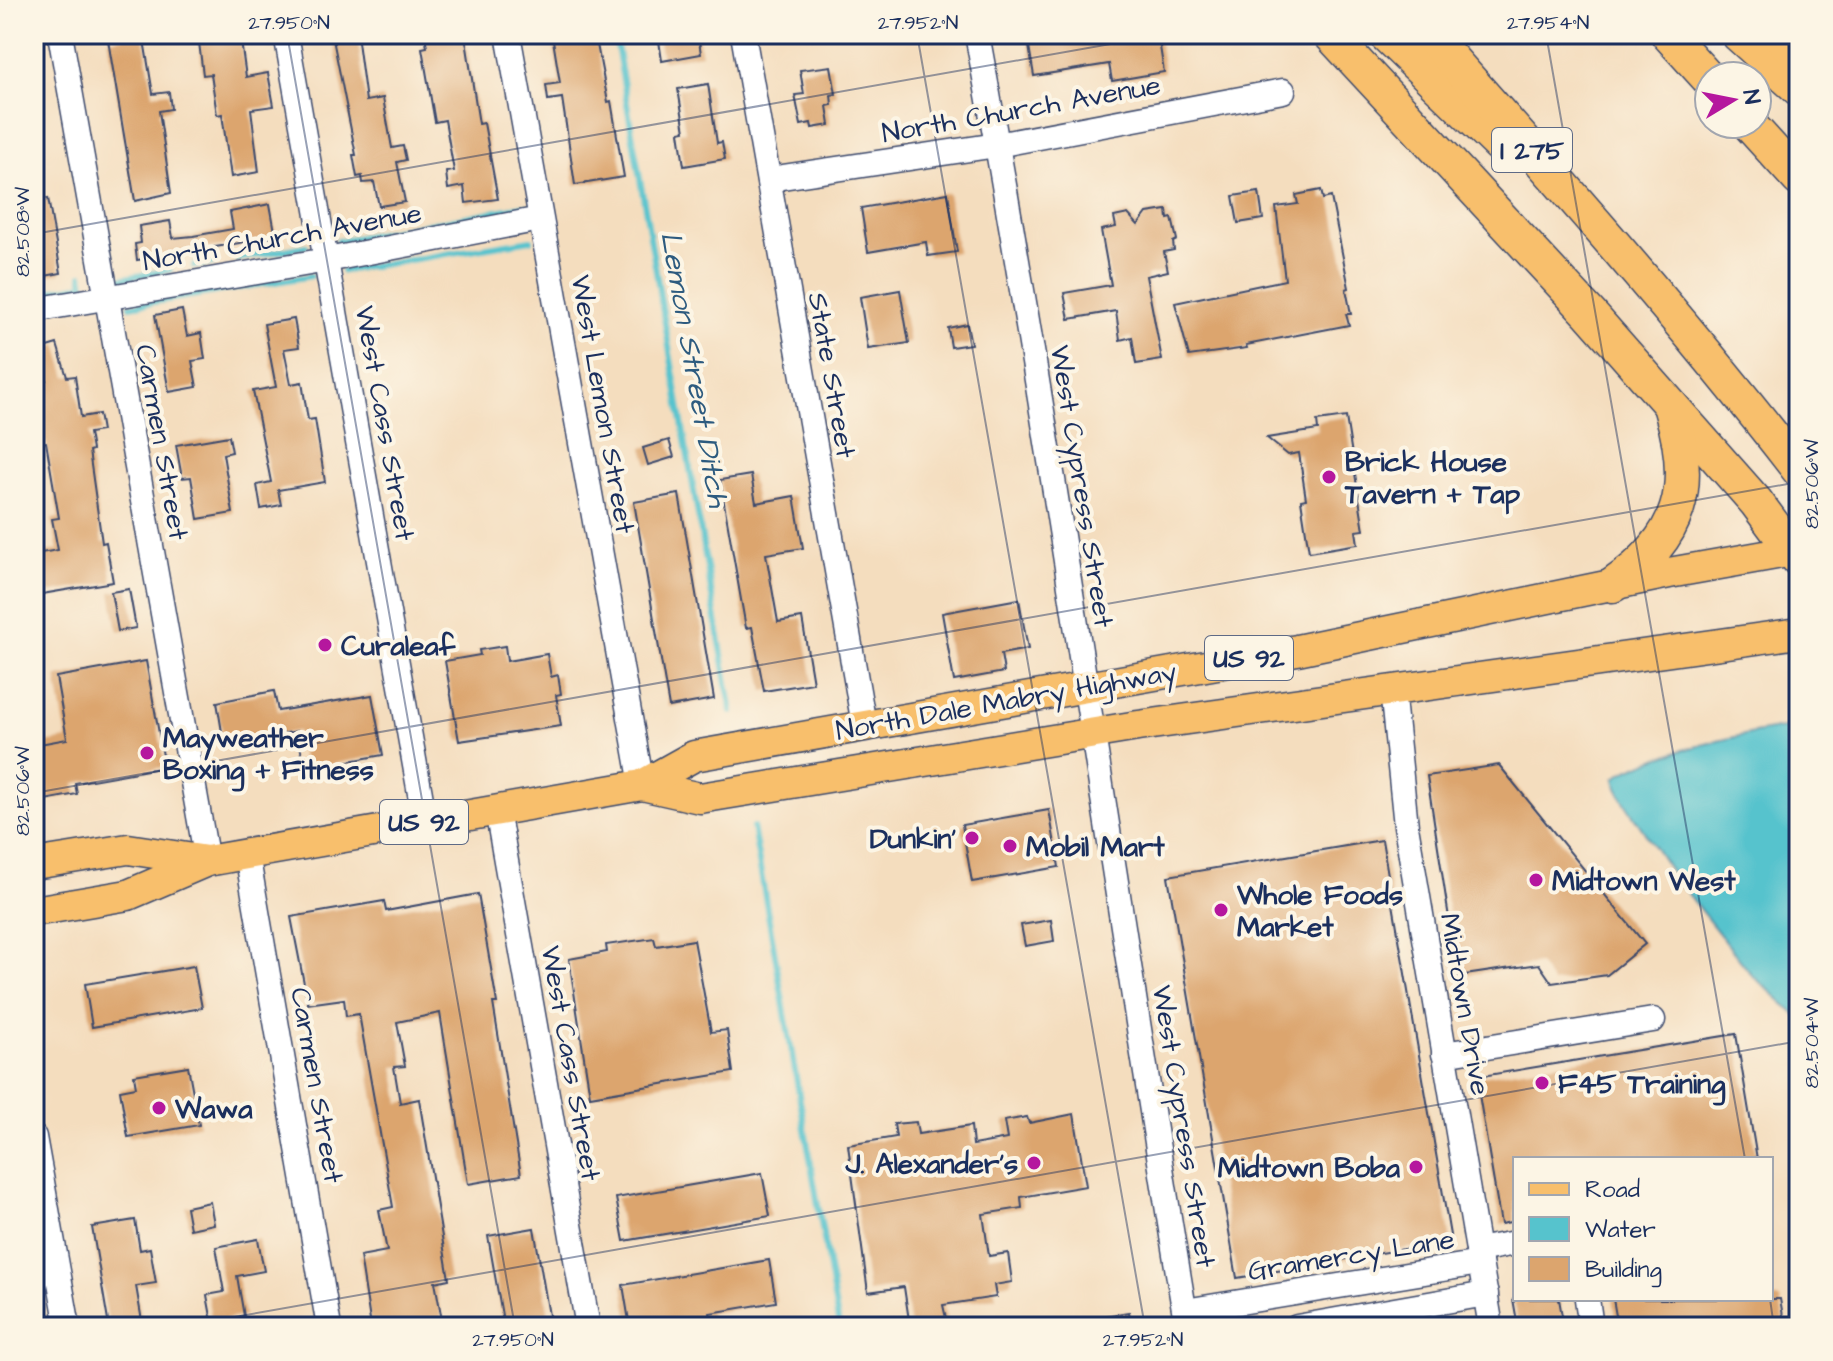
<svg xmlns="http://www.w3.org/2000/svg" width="1833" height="1361" viewBox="0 0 1833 1361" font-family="'Architects Daughter',sans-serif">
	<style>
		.water { fill: #56c3cd; stroke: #387996; stroke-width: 2 }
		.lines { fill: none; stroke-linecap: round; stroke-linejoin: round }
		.stream { stroke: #56c3cd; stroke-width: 6 }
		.building { fill: #dca56e }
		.minor-casing { stroke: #3c496c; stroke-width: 27 }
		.major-casing { stroke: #3c496c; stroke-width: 33 }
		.highway-casing { stroke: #3c496c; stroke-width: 37 }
		.minor { stroke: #fff; stroke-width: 24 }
		.major { stroke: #f8bf6c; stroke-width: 30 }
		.highway { stroke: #f8bf6c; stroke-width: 34 }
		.ticks { fill: none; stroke: #1b2f5e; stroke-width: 2; stroke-opacity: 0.45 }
		.poi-dot { fill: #b5179e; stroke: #fcf5e5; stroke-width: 3 }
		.labels { text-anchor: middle; stroke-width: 8; stroke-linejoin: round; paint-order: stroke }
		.shield { fill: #fcf5e5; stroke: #5e6a86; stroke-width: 2 }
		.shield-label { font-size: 26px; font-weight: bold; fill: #1b2f5e }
		.street-label { font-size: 28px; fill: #1b2f5e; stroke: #fcf5e5 }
		.poi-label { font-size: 28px; font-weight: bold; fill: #1b2f5e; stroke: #fcf5e5; text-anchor: start }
		.water-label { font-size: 30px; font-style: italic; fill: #2d5b7f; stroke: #fcf5e5 }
		.neatline { fill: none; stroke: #1b2f5e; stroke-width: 3 }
		.ticks-label { font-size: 20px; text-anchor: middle; fill: #1b2f5e }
	</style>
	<rect width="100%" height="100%" fill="#fcf5e5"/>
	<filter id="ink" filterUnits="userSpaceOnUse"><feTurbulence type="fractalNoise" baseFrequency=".0125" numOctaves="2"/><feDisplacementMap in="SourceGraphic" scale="16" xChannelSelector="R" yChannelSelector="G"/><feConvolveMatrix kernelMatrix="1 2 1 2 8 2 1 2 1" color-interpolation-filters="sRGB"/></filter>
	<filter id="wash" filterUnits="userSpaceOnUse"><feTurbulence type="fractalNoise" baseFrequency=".006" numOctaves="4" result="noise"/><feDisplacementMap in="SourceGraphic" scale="32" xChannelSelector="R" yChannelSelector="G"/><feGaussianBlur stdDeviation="1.8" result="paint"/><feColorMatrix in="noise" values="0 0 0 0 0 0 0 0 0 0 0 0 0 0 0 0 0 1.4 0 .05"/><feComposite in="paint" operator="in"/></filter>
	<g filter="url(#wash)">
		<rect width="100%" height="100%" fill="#f4ddbe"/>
		<path class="water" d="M1799 726V1017L1752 975 1675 878 1625 803 1617 788 1615 778C1649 753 1756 731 1799 726Z"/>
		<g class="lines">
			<g class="stream">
				<path d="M615 34 732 712"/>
				<path d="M338 241 524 206"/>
				<path d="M237 259 306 246"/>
				<path d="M194 266 212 263"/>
				<path d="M343 271 531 240"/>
				<path d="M120 279 170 270"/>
				<path d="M39 293 84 285 82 275"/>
				<path d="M130 306 311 276"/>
				<path d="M753 827 839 1327"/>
			</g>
		</g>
		<g id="blocks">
			<g class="building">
				<path d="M143 34 153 94 169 92 171 109 159 111 171 193 135 201 108 40Z"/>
				<path d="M198 34H240L246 77 268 73 274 106 251 109 259 172 231 177 222 114 217 115 211 74 203 75Z"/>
				<path d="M332 34H357L366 101 383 98 392 148 403 146 406 160 397 162 405 202 379 206 374 182 363 183 362 176 357 177 353 155H356Z"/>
				<path d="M425 34H465L479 124 484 123 498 199 466 203 464 186 448 189 446 172 454 171 445 120 435 122 422 48 427 47Z"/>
				<path d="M552 34H595L608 102 611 101 624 177 575 185 562 98 548 100 546 85 560 83Z"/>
				<path d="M658 34H698L701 54 662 61Z"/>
				<path d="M1027 34H1158L1164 72 1112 81 1109 64 1034 76Z"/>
				<path d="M831 66 836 94 831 95 832 105 827 106 830 125 812 128 811 123 801 125 795 95 804 94 800 70Z"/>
				<path d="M708 84 717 143 722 142 725 159 684 166 679 132 685 131 678 89Z"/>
				<path d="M1321 190 1323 199 1331 197 1349 288 1346 289 1351 314H1346L1349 325 1246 345 1247 348 1189 356 1175 303 1285 280 1276 207 1298 204 1296 195Z"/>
				<path d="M1259 192 1263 219 1238 223 1233 196Z"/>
				<path d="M948 193 957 252 928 256 926 242 868 252 861 208Z"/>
				<path d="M48 198 61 273 34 278V201Z"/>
				<path d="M270 204 276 237 137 260 135 244 141 243 139 226 170 221 173 238 193 236 233 229 230 212Z"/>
				<path d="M1167 210 1168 219 1172 218 1177 240 1173 242 1174 250 1164 252 1168 271 1146 276 1162 360 1136 364 1132 337 1120 340 1116 311 1069 319 1064 293 1111 285 1101 230 1116 227 1114 217 1128 214 1138 225 1147 213Z"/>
				<path d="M900 290 909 343 868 349 860 297Z"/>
				<path d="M182 310 187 336 201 333 205 359 192 361 197 387 169 392 155 315Z"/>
				<path d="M294 319 299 347 284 349 291 384 302 382 308 420 315 419 325 482 278 490 281 505 261 509 257 485 271 482 253 391 276 387 264 324Z"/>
				<path d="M967 324 971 344 951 347 948 328Z"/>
				<path d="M57 344 67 377 75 376 81 417 99 414 102 431 89 433 92 450 89 451 102 543 106 542 113 582 42 594 35 554 58 550 52 519 59 518 46 442 37 443 34 426 41 425 35 382 46 380 37 350Z"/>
				<path d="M1346 417 1364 530 1356 531 1358 544 1309 552 1301 500 1306 499 1299 453 1288 455 1267 438 1318 430 1317 421Z"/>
				<path d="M229 436 232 452 223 454 233 513 198 519 191 477 182 478 176 445Z"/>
				<path d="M669 440 674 457 648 465 643 448Z"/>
				<path d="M751 475 756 503 794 496 803 548 766 554 778 622 802 618 813 683 764 691 752 627 746 628 720 480Z"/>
				<path d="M679 494 714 699 669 707 634 502Z"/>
				<path d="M129 589 136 628 118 631 111 592Z"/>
				<path d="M1019 599 1028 649 1001 654 1004 672 954 681 942 613Z"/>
				<path d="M505 646 507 661 547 654 551 677 558 675 561 694 556 695 561 726 459 741 445 661 480 655 479 650Z"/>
				<path d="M146 661 165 767 75 783 77 794 34 802V745L67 739 56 677Z"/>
				<path d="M274 691 278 711 372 695 383 755 304 769 298 731 224 744 217 702Z"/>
				<path d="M1499 765 1645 944 1607 975 1552 983 1539 964 1458 976 1427 776Z"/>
				<path d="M1049 810 1059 867 972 882 962 825Z"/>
				<path d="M1382 840 1451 1241 1237 1278 1168 876Z"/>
				<path d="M478 894 497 1003H493L521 1175 468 1184 440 1013 397 1022 405 1066 394 1067 400 1103 419 1099 449 1279 435 1282 442 1320 404 1327H371L360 1256 387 1251 379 1210 393 1207 359 1014 346 1016 344 999 308 1004 291 917 384 901 386 911Z"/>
				<path d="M1051 920 1054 941 1025 946 1021 925Z"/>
				<path d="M654 938 656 946 694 940 711 1032 727 1030 733 1072 590 1096 569 959 607 952 606 945Z"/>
				<path d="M194 966 202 1008 92 1027 85 984Z"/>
				<path d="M1736 1034 1757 1159H1515V1221L1501 1224 1476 1077Z"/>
				<path d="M188 1066 199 1125 128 1137 120 1090 136 1087 134 1075Z"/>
				<path d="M1074 1114 1086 1186 1021 1197 1022 1208 983 1214 989 1256 1008 1253 1012 1282 994 1285 996 1297 943 1305 948 1327H910L904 1287 868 1292 848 1145 896 1137 894 1124 916 1122 918 1134 971 1126 973 1145 1007 1139 1004 1121 1027 1117 1029 1123Z"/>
				<path d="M762 1173 770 1216 624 1241 616 1198Z"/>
				<path d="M210 1202 214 1224 190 1229 186 1207Z"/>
				<path d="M135 1220 140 1250 150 1248 156 1283 136 1286 143 1327H109L92 1227Z"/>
				<path d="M534 1228 551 1327H504L488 1236Z"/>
				<path d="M258 1239 264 1271 237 1276 244 1316 212 1322 207 1295 224 1292 216 1247Z"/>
				<path d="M769 1260 776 1302 710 1313 712 1327H685L683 1318 630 1327 623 1285Z"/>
				<path d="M1513 1299H1559L1564 1327H1518Z"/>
				<path d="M1613 1299H1780L1785 1327H1618Z"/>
				<path d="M1129 1312 1132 1327H1087V1319Z"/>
			</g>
		</g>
	</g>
	<g filter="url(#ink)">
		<use href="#blocks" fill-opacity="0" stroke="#3c496c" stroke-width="2"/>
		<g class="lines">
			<defs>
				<g id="minor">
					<path d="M60 34 207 861"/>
					<path d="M286 34 425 822"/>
					<path d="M508 34 642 785"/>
					<path d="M743 34 864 725"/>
					<path d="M977 34C1056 463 1115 896 1187 1327"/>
					<path d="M769 179 997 145 1283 91"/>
					<path d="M34 310 327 260 540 219"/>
					<path d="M1392 689 1406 826 1491 1327"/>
					<path d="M497 810 588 1327"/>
					<path d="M247 854 329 1327"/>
					<path d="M1444 1054 1653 1020"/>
					<path d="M34 1137 68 1327"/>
					<path d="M1478 1250 1515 1243"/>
					<path d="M34 1290 47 1238"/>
					<path d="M1587 1299 1591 1327"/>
					<path d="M1185 1311 1480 1263"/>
					<path d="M1297 1327 1486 1294"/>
				</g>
				<g id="major">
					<path d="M642 785 700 798 1138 726 1799 633"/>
					<path d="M34 864 128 849 207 861"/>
					<path d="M34 911 128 895 207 861 642 785 694 756 1297 650 1669 573 1799 550"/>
				</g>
				<g id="highway">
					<path d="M1330 34 1590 314 1756 502 1799 560"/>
					<path d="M1385 34 1500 145"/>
					<path d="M1429 34C1556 177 1682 319 1799 470"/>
					<path d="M1668 34 1709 79"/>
					<path d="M1738 34 1799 89"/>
					<path d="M1779 34 1799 57"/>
					<path d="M1749 124 1799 179"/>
					<path d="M1613 585C1682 538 1695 487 1671 409"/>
				</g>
			</defs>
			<use href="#minor" class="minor-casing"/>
			<use href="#major" class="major-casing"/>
			<use href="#highway" class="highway-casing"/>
			<use href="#minor" class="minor"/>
			<use href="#major" class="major"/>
			<use href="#highway" class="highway"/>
		</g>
	</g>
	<path class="ticks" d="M287 34 515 1327M917 34 1145 1327M1546 34 1745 1159M34 234 1167 34M34 793 1799 482M1770 1299 1774 1327M178 1327 1799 1041"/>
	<g class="poi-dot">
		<circle cx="1329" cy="477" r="8"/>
		<circle cx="325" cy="645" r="8"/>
		<circle cx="147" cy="753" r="8"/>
		<circle cx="972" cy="838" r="8"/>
		<circle cx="1010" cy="846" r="8"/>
		<circle cx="1536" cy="880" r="8"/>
		<circle cx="1221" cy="910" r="8"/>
		<circle cx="1542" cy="1083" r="8"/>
		<circle cx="159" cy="1108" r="8"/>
		<circle cx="1034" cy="1163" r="8"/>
		<circle cx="1416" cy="1167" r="8"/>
	</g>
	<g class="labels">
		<g class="shield">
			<rect x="1492" y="128" width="80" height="44" rx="6"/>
			<rect x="1205" y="636" width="88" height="44" rx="6"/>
			<rect x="380" y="800" width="88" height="44" rx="6"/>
		</g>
		<g class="shield-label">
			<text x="1532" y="159">I 275</text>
			<text x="1249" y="667">US 92</text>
			<text x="424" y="831">US 92</text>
		</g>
		<g class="street-label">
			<text transform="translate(1021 108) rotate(-10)" y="10">North Church Avenue</text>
			<text transform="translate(282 236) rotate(-10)" y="10">North Church Avenue</text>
			<text transform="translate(833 375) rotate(80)" y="10">State Street</text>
			<text transform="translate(604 404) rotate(80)" y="10">West Lemon Street</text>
			<text transform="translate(386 423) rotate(80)" y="10">West Cass Street</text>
			<text transform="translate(163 442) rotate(80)" y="10">Carmen Street</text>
			<text transform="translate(1083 486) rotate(81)" y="10">West Cypress Street</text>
			<text transform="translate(1006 700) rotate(-10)" y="10">North Dale Mabry Highway</text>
			<text transform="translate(1466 1004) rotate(80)" y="10">Midtown Drive</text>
			<text transform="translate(572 1063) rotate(80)" y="10">West Cass Street</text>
			<text transform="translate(318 1085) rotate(80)" y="10">Carmen Street</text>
			<text transform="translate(1185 1126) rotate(81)" y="10">West Cypress Street</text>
			<text transform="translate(1351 1254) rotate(-9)" y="10">Gramercy Lane</text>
		</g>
		<g class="poi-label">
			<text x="1345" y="471">Brick House<tspan x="1345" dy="32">Tavern + Tap</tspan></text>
			<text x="341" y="655">Curaleaf</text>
			<text x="163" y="747">Mayweather<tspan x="163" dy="32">Boxing + Fitness</tspan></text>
			<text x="956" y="848" text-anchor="end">Dunkin'</text>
			<text x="1026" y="856">Mobil Mart</text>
			<text x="1552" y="890">Midtown West</text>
			<text x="1237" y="904">Whole Foods<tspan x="1237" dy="32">Market</tspan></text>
			<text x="1558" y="1093">F45 Training</text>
			<text x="175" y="1118">Wawa</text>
			<text x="1018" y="1173" text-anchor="end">J. Alexander's</text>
			<text x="1400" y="1177" text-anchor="end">Midtown Boba</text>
		</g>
		<g class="water-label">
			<text transform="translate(695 369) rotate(80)" y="10">Lemon Street Ditch</text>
		</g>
	</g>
	<rect width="1833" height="1361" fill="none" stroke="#fcf5e5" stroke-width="88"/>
	<rect x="1513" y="1157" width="260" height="144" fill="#fcf5e5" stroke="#a2a6af" stroke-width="2"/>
	<rect x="1529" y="1183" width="40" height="12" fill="#f8bf6c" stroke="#a2a6af" stroke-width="2"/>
	<text x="1585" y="1197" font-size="24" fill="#1b2f5e">Road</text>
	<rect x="1529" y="1217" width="40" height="24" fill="#56c3cd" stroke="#a2a6af" stroke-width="2"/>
	<text x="1585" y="1237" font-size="24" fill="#1b2f5e">Water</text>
	<rect x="1529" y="1257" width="40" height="24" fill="#dca56e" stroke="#a2a6af" stroke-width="2"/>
	<text x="1585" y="1277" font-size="24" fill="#1b2f5e">Building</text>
	<g transform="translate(1733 100) rotate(80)"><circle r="38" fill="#fcf5e5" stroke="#a2a6af" stroke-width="2"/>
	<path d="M0-6L14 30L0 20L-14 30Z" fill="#b5179e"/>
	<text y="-12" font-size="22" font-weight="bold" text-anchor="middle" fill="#1b2f5e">N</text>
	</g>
	<rect x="44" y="44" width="1745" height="1273" class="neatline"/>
	<g class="ticks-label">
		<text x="289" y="29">27.950°N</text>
		<text x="918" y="29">27.952°N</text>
		<text x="1548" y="29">27.954°N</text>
		<text transform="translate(22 232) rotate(-90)" y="7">82.508°W</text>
		<text transform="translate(1811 484) rotate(-90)" y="7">82.506°W</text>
		<text transform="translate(22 791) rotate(-90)" y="7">82.506°W</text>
		<text transform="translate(1811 1043) rotate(-90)" y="7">82.504°W</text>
		<text x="513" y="1346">27.950°N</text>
		<text x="1143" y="1346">27.952°N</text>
	</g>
</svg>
